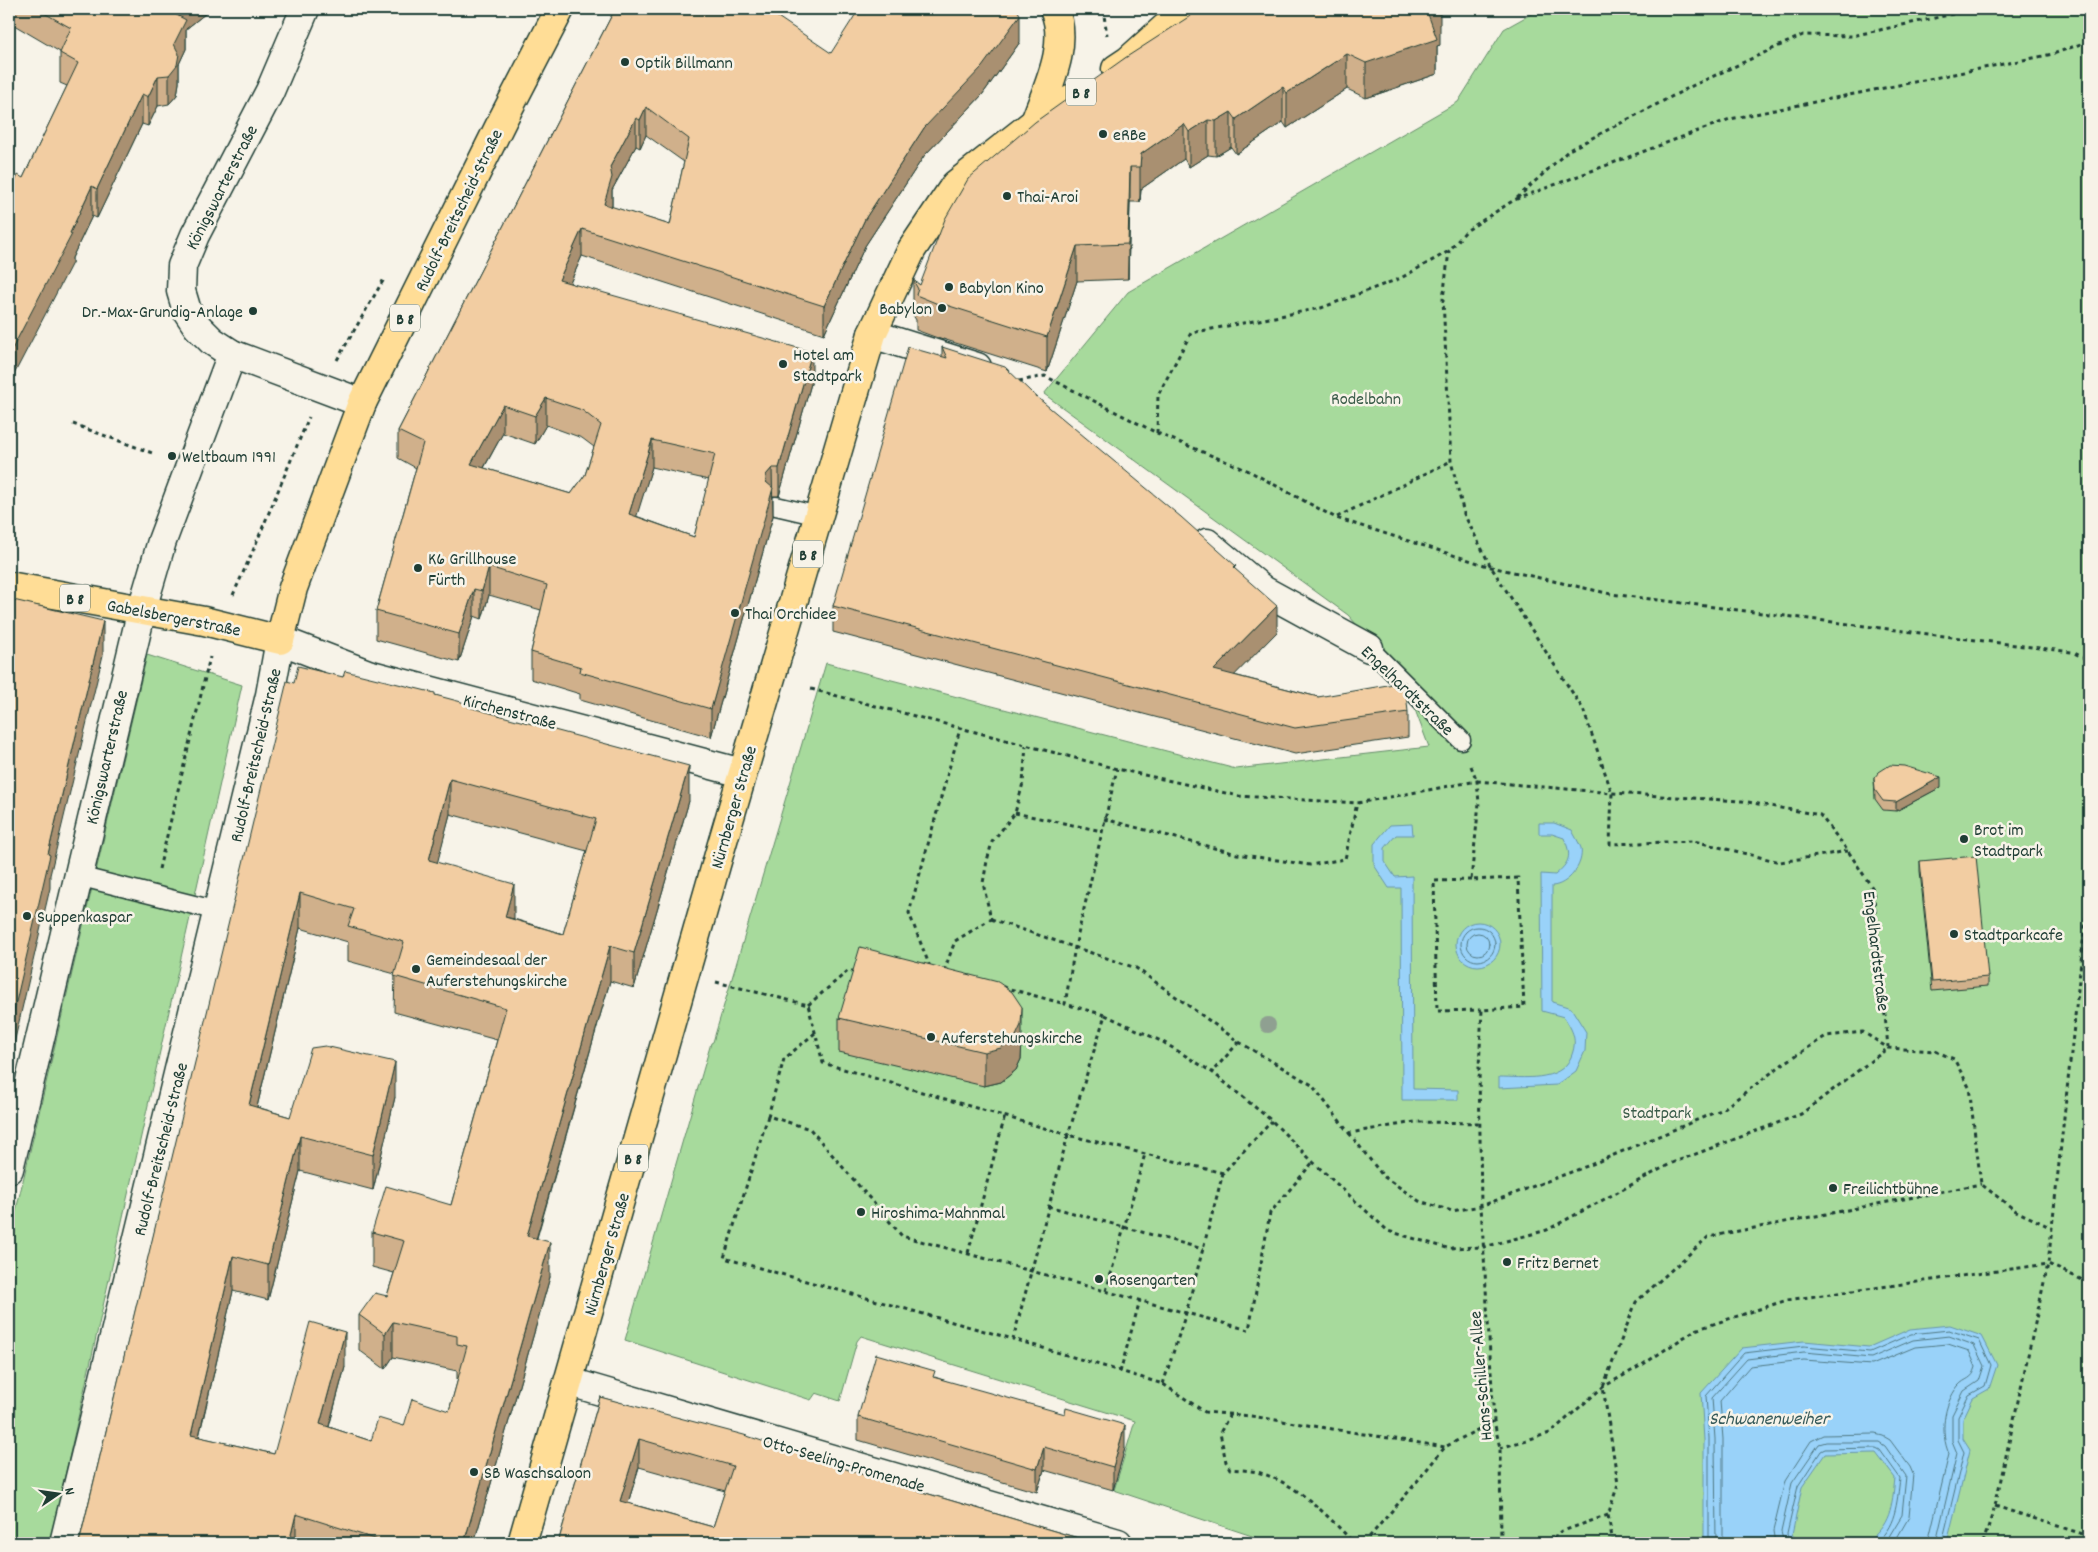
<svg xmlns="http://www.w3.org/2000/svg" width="2098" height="1552" viewBox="0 0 2098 1552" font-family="Dekko,sans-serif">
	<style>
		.green { fill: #a7da9c; stroke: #638c68 }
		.water { fill: #99d2f9; stroke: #6896aa }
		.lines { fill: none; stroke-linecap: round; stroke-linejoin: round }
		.shore { stroke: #507983; stroke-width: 1 }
		.service-casing { stroke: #1f3d34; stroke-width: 21 }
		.minor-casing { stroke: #1f3d34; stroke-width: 31 }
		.primary-casing { stroke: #1f3d34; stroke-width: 31 }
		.path { stroke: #1f3d34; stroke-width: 3; stroke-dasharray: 4 4; stroke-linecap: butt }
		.service { stroke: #f7f3e8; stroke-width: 18 }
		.minor { stroke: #f7f3e8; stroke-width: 28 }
		.primary { stroke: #ffdd96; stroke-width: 28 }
		.tree { fill: #8fa091 }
		.wall { fill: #d0b08b; stroke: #1f3d34; fill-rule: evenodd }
		.shaded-wall { fill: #a99071; stroke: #1f3d34 }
		.building { fill: #f2cda2; stroke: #1f3d34; fill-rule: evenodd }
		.poi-dot { fill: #1f3d34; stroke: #f7f3e8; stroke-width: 2 }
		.labels { text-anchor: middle; stroke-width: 5; stroke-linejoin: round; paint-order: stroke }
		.shield { fill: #f7f3e8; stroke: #60746a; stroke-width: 1 }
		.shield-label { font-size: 16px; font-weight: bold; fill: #1f3d34 }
		.poi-label { font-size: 18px; fill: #1f3d34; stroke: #f7f3e8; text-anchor: start }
		.street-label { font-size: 18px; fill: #1f3d34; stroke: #f7f3e8 }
		.park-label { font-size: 18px; fill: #3a5c49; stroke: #f7f3e8 }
		.water-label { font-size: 19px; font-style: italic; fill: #375b5b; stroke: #f7f3e8 }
	</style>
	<rect width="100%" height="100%" fill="#f7f3e8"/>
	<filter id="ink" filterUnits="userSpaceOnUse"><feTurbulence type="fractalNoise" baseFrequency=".02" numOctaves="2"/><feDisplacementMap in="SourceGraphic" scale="10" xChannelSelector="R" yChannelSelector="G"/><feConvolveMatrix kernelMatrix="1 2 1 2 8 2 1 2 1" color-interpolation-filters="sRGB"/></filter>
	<g filter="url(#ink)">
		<g class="green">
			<path d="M1540 9H1599L1607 14 1616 9H2089V1543H1273L1114 1490 1135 1421 861 1336 857 1341 840 1401 816 1393 811 1400 625 1340 711 1043 713 1042 826 663 1236 769 1429 747 1402 675 1348 615 1044 394 1128 292 1458 102 1504 29Z"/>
			<path d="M147 655 242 685 50 1543H9V1240Z"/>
		</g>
		<g class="water">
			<path d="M1539 823H1554L1572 830C1574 835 1579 842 1581 848 1584 865 1568 885 1552 886V1002L1571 1008 1586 1032 1585 1051 1576 1071 1557 1085 1499 1088V1077C1522 1077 1560 1083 1571 1057 1578 1040 1573 1031 1564 1017L1542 1011 1541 874 1555 875C1570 862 1572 856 1564 838L1552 834H1539Z"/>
			<path d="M1412 824 1413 835H1396L1385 848V862L1395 877 1412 876 1413 1089 1458 1090V1100H1402L1401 888H1389L1374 865V844L1390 825Z"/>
			<circle cx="1478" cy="944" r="22"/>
			<path d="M1950 1325 1982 1336 1997 1365 1989 1389 1973 1398 1963 1419V1439L1970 1450 1947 1543H1865C1891 1526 1892 1506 1895 1478L1876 1453 1825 1454 1802 1487 1792 1535 1802 1543H1704V1440L1701 1393 1742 1348 1804 1341 1869 1347 1910 1329Z"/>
		</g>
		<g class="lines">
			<g class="shore">
				<circle cx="1478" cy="944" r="17"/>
				<circle cx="1478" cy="944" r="11"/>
				<path d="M1709 1543V1439L1706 1396 1744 1353 1804 1346 1870 1352 1911 1334 1949 1330 1979 1340 1991 1365 1985 1386 1969 1395 1958 1417V1440L1964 1452 1942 1543"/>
				<path d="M1716 1543 1715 1439 1712 1398 1747 1359 1804 1352 1871 1358 1913 1340 1949 1336 1974 1345 1984 1366 1979 1381 1964 1391 1952 1415V1441L1957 1453 1936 1543"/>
				<path d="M1723 1543V1439L1720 1401 1750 1366 1804 1360 1872 1365 1915 1347 1948 1344 1969 1351 1976 1367C1972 1381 1966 1377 1958 1386 1943 1405 1940 1433 1949 1454L1928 1543"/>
				<path d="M1775 1543 1773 1531 1785 1481 1811 1441 1823 1435 1875 1434 1883 1436 1890 1440 1910 1467 1913 1474 1909 1517 1894 1543"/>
				<path d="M1784 1543 1781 1532 1792 1483 1819 1444 1826 1442H1879L1885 1446 1906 1476 1902 1515 1885 1543"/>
				<path d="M1794 1543 1788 1538 1787 1534 1798 1486 1821 1451 1825 1449 1876 1448 1880 1450 1900 1478C1897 1502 1896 1529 1874 1543"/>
			</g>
			<defs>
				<g id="service">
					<path d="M776 506 819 516"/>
					<path d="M1369 648 1461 740"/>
					<path d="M78 876 218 911"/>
				</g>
				<g id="minor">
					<path d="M305 9 270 91 195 235 182 266 181 291 187 311 197 326 212 341 232 354 362 403"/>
					<path d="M872 334 977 367"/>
					<path d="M1207 543 1263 590 1369 648"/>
					<path d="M9 1169 142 609 162 541 232 354"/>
					<path d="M570 1382 1118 1543"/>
					<path d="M64 1543 270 695 280 640 368 674 742 773"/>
				</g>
				<g id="primary">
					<path d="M1116 69 1128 61 1186 9"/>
					<path d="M1035 122C1047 88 1070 45 1054 9"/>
					<path d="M9 586 204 621 280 640 293 588 362 403 503 119 560 9"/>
					<path d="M522 1543 722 844 872 334 912 249 955 185 1035 122 1070 99"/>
				</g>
			</defs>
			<use href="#service" class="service-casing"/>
			<use href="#minor" class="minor-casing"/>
			<use href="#primary" class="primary-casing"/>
			<g class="path">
				<path d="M1103 9 1107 35"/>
				<path d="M1517 198 1569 150 1694 85 1803 35 1852 36 1976 9"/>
				<path d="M337 360 384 279"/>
				<path d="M1019 381 1045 376 1157 433 1249 471 1336 518 1491 567 1611 594 2072 652 2089 660"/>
				<path d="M73 424 155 454"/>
				<path d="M1157 433 1158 395 1191 333 1321 308 1401 278 1449 251"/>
				<path d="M1337 517 1451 461"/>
				<path d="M233 595 252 553 309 417"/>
				<path d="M811 689 1117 769 1239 796 1357 803 1477 781 1479 803 1471 880 1518 878 1524 1007 1482 1010 1479 1067 1481 1206 1494 1421 1500 1448 1501 1543"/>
				<path d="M1471 766 1477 781 1612 793 1742 801 1820 815 1848 851 1873 889 1888 1047"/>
				<path d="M1015 813 1102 831"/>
				<path d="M1104 819 1237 854 1310 865 1345 859 1357 803"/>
				<path d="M1848 851 1780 862 1694 841 1610 844 1612 793 1583 709 1491 567 1464 514 1451 461 1443 299 1449 251 1466 231 1514 200 1730 119 2053 54 2089 41"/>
				<path d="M159 869 210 657"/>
				<path d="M1471 880 1434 881 1437 1011 1482 1010"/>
				<path d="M991 919 1136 968 1239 1042 1212 1072"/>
				<path d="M930 967 909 913 960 729"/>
				<path d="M944 971 955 941 991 919 983 883 987 861 992 842 1015 813 1023 783 1026 746"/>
				<path d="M716 982 808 1005 823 1063 1068 1135 1105 1015 1065 1004 1075 947 1117 769"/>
				<path d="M1003 987 1065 1004"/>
				<path d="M808 1005 849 970 856 972"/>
				<path d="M1105 1015 1163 1042 1212 1072 1272 1121 1313 1162 1388 1231 1447 1248 1484 1247 1547 1230 1672 1163 1801 1114 1888 1048"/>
				<path d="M815 1033 784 1059 768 1116 810 1129 902 1236 1249 1330 1270 1213 1313 1162"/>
				<path d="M1239 1042 1312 1085 1349 1133 1415 1122 1481 1123"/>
				<path d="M768 1116 724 1258 1013 1339"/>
				<path d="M1349 1133 1383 1176 1419 1201 1452 1211 1481 1206 1590 1165 1723 1109 1783 1064 1826 1036 1863 1032 1888 1048 1935 1051 1954 1059 1969 1087 1981 1184 2016 1211 2052 1228"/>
				<path d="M1223 1173 1068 1135 1013 1339 1163 1384 1205 1412 1251 1416 1445 1447"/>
				<path d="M1048 1206 1203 1249"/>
				<path d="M968 1253 1005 1116"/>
				<path d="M1106 1291 1145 1154"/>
				<path d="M1120 1372 1140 1300"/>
				<path d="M1163 1384 1186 1313 1223 1173 1272 1121"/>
				<path d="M1230 1414 1220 1433 1226 1462 1230 1469C1238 1470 1248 1470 1257 1472 1297 1483 1326 1514 1354 1543"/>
				<path d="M1500 1448 1550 1433 1603 1387 1642 1365 1695 1330 1787 1300 2048 1264 2089 1283"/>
				<path d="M1995 1506 2089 1536"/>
				<path d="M1364 1543 1410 1490 1445 1447 1494 1421"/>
				<path d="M1547 1543 1560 1532 1608 1515"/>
				<path d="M1613 1543 1608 1515 1618 1484 1603 1387 1636 1302 1708 1237 1981 1184"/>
				<path d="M1983 1543 1995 1506 2048 1264 2089 888"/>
			</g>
			<use href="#service" class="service"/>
			<use href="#minor" class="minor"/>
			<use href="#primary" class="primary"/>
		</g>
		<circle class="tree" cx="1268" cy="1025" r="8"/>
		<g class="wall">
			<path d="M9 9H211L186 29V49L179 64V83L177 95 169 104 158 106 148 126 142 124 97 218 92 216 72 258V263L23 178 67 86 60 83V52L9 22Z"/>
			<path d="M615 9 831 53 1020 42 982 95 924 156 865 246 824 334 582 256 570 283 812 380 779 496H773V516L711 737 580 700V694L531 679V652L541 610 489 595 482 619 474 616 459 662 376 639V611L416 468 398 458V431ZM646 135 684 162 670 225 612 207V190L636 146 640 148ZM546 425 582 438 594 447 585 475 571 494 484 468 503 433 535 444ZM652 467 709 480 694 537 636 516Z"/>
			<path d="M1440 45 1437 46V74L1366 98 1347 89 1287 128 1283 122 1236 154 1231 147 1216 156 1208 155 1189 167 1184 159 1141 189 1140 202H1130L1128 279 1077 281 1047 372 943 339V340L916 330V320L913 315V280L920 285 1125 58Z"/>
			<path d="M942 347 1032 393 1236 570 1277 632 1234 675 1318 697 1408 712V737L1295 754 833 632V606L942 357Z"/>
			<path d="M343 677 435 695 469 708 689 801 634 988 610 981 537 1238 550 1277 474 1543H79L294 683ZM450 814 587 851 563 934 514 919 437 862ZM300 928 348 942V961L395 974 394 1012 497 1040 451 1205 372 1232V1267L394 1273 387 1296 359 1315V1350L385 1369 393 1357 457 1371V1379H458L449 1411 404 1426 371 1441 329 1427 345 1367 274 1454 199 1437 233 1291 268 1300 300 1171 373 1190 395 1097 290 1117 257 1107Z"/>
			<path d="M1874 778 1941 787 1896 811 1883 810 1875 799Z"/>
			<path d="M1920 861 1988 977V986L1932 991 1920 871Z"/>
			<path d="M839 1018 1022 1041 1021 1059 1016 1070 1001 1082 984 1086 839 1052Z"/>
			<path d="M935 1377 1125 1448 1113 1490 1044 1470 1037 1492 858 1440V1417Z"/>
			<path d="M600 1397 861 1474 1095 1543H558ZM639 1467 725 1491 713 1527 628 1503Z"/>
		</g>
		<g class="shaded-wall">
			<path d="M175 9H211L186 29V49L179 64V83L177 95 169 104V75L171 12Z"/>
			<path d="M1440 10V45L1437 46V74L1366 98V63L1428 14Z"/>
			<path d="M1020 15V42L982 95 924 156 865 246 824 334V306L865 219 924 128Z"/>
			<path d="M1347 54V89L1287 128V93Z"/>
			<path d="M158 76V106L148 126V97Z"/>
			<path d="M1283 87V122L1236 154V119Z"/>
			<path d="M142 94V124L97 218V189Z"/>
			<path d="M646 107V135L640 148V120Z"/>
			<path d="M1231 112V147L1216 156V121Z"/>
			<path d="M636 118V146L612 190V205L604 232V204L610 167Z"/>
			<path d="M1208 120V155L1189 167V132Z"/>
			<path d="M1184 124V159L1141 189 1140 202V167L1141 154Z"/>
			<path d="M1130 167V202L1128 279V244Z"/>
			<path d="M92 186V216L72 258V263L9 384V355L70 233Z"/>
			<path d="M582 229V256L559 308V280Z"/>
			<path d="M1077 246V281L1047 372V337Z"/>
			<path d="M812 352V380L779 496V468Z"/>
			<path d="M546 398V425L535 444V416Z"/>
			<path d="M503 405V433L471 491V464Z"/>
			<path d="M652 440V467L629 541V514Z"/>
			<path d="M772 468 773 516 711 737V709L766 503V475Z"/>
			<path d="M489 567V595L482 619V591Z"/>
			<path d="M474 589V616L459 662V634Z"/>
			<path d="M1277 606V632L1214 696V670Z"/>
			<path d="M103 621V655L50 875V888L9 1065V1032L48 854Z"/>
			<path d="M689 766V801L634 988V953Z"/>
			<path d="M1941 777V787L1896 811V802Z"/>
			<path d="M450 779V814L429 895V860Z"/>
			<path d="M514 884V919L505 917Z"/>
			<path d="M300 893V928L249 1140V1105Z"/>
			<path d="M610 946V981L527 1271V1236Z"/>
			<path d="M1022 1007V1041L1021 1059 1016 1070 1001 1082 984 1086V1052Z"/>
			<path d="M395 1062V1097L373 1190V1155Z"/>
			<path d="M300 1136V1171L268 1300V1265Z"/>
			<path d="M550 1242V1277L474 1543H464Z"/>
			<path d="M233 1256V1291L191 1470V1435Z"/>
			<path d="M393 1322V1357L385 1369V1334Z"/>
			<path d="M345 1332V1367L320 1459V1424Z"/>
			<path d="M1125 1425V1448L1113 1490V1467Z"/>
			<path d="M639 1439V1467L620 1529V1501Z"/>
			<path d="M1044 1447V1470L1037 1492V1469Z"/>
			<path d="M296 1514V1543H289Z"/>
		</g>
		<g class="building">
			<path d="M37 9H175L171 12 186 20 174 44 179 54 177 65 169 75 158 76 148 97 142 94 97 189 92 186 70 233 72 234 9 355V195L18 175 23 178 78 63 60 53 71 28Z"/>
			<path d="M615 9H766L831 53 859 9H1017L1020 15 982 67 924 128 865 219 824 306 582 229 559 280 812 352 779 468H772L766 475V482L773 488 711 709 580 672 581 667 531 652 547 585 489 567 482 591 474 589 459 634 376 611 423 443 398 431ZM646 107 689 139 670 225 604 204 612 177 610 167 636 118 640 120ZM546 398 582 410 601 425 585 475 571 494 471 464 503 405 535 416ZM652 440 715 454 694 537 629 514Z"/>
			<path d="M1201 9H1439L1440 10 1428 14 1437 39 1366 63 1347 54 1287 93 1283 87 1236 119 1231 112 1216 121 1208 120 1189 132 1184 124 1141 154 1140 167H1130L1128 244 1077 246 1047 337 940 303 943 306 916 295 918 289 913 280 920 285 945 219 968 179 1035 122 1125 58Z"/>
			<path d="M908 347 947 358 942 347 1005 367 1032 393 1181 517 1236 566 1234 568 1277 606 1214 670 1318 697 1405 682 1408 712 1295 728 833 606Z"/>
			<path d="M9 599 103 621 48 854 50 855 9 1032Z"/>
			<path d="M298 666 343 677 345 671 435 693V695L469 704 468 707 689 766 634 953 610 946 527 1236 550 1242 464 1543H388L296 1514 289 1543H79L287 681 294 683ZM450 779 596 819 563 934 505 917 514 884 429 860ZM300 893 354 909 348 926 404 942 394 976 506 1008 451 1205 386 1186 372 1232 404 1241 387 1296 375 1293 359 1315 385 1334 393 1322 457 1336V1344L467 1346 449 1411 412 1399 404 1426 378 1418 371 1441 320 1424 345 1332 310 1322 274 1454 191 1435 233 1256 268 1265 300 1136 373 1155 395 1062 325 1046 311 1048 290 1117 249 1105Z"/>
			<path d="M1890 765 1904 766 1941 777 1896 802 1883 801 1875 790 1874 778 1879 772Z"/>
			<path d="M1976 856 1988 977 1932 982 1920 861Z"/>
			<path d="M860 947 998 982 1012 992 1022 1007 1021 1025 1016 1036 1001 1048 984 1052 839 1018Z"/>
			<path d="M876 1354 935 1371 933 1377 1065 1414 1066 1408 1125 1425 1113 1467 1044 1447 1037 1469 858 1417Z"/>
			<path d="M600 1397 744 1435 861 1474 1095 1543H558ZM639 1439 733 1466 713 1527 620 1501Z"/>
		</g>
	</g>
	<g class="poi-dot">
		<circle cx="625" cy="62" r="5"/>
		<circle cx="1103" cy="134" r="5"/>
		<circle cx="1007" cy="196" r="5"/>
		<circle cx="949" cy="287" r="5"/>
		<circle cx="942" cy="308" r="5"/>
		<circle cx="253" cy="311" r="5"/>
		<circle cx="783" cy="364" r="5"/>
		<circle cx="172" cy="456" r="5"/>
		<circle cx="418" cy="568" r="5"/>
		<circle cx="735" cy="613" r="5"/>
		<circle cx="1964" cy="839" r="5"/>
		<circle cx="27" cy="916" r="5"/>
		<circle cx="1954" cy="934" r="5"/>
		<circle cx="416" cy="969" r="5"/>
		<circle cx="931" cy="1037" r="5"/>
		<circle cx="1833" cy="1188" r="5"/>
		<circle cx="861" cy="1212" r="5"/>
		<circle cx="1507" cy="1262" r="5"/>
		<circle cx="1099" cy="1279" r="5"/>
		<circle cx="474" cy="1472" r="5"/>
	</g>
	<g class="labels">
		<g class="shield">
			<rect x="1066" y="78.5" width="30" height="27" rx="4"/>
			<rect x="390" y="304.5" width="30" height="27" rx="4"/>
			<rect x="793" y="540.5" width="30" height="27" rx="4"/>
			<rect x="60" y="584.5" width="30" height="27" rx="4"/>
			<rect x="618" y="1144.5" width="30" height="27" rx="4"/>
		</g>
		<g class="shield-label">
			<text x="1081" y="98">B 8</text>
			<text x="405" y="324">B 8</text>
			<text x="808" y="560">B 8</text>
			<text x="75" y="604">B 8</text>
			<text x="633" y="1164">B 8</text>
		</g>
		<g class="poi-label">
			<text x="635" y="68">Optik Billmann</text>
			<text x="1113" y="140">eRBe</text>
			<text x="1017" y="202">Thai-Aroi</text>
			<text x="959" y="293">Babylon Kino</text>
			<text x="932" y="314" text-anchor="end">Babylon</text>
			<text x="243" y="317" text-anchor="end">Dr.-Max-Grundig-Anlage</text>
			<text x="793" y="360">Hotel am<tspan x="793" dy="21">Stadtpark</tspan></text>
			<text x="182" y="462">Weltbaum 1991</text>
			<text x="428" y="564">K6 Grillhouse<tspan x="428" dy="21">Fürth</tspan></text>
			<text x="745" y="619">Thai Orchidee</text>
			<text x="1974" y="835">Brot im<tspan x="1974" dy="21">Stadtpark</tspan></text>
			<text x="37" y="922">Suppenkaspar</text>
			<text x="1964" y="940">Stadtparkcafe</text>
			<text x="426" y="965">Gemeindesaal der<tspan x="426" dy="21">Auferstehungskirche</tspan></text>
			<text x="941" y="1043">Auferstehungskirche</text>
			<text x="1843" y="1194">Freilichtbühne</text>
			<text x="871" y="1218">Hiroshima-Mahnmal</text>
			<text x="1517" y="1268">Fritz Bernet</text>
			<text x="1109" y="1285">Rosengarten</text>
			<text x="484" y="1478">SB Waschsaloon</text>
		</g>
		<g class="street-label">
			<text transform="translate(221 187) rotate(-63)" y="6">Königswarterstraße</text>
			<text transform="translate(458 210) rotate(-64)" y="6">Rudolf-Breitscheid-Straße</text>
			<text transform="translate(174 617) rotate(11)" y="6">Gabelsbergerstraße</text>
			<text transform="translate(1408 690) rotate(44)" y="6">Engelhardtstraße</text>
			<text transform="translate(510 711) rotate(15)" y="6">Kirchenstraße</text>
			<text transform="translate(255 755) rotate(-77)" y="6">Rudolf-Breitscheid-Straße</text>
			<text transform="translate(106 757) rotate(-77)" y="6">Königswarterstraße</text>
			<text transform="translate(733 807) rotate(-74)" y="6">Nürnberger Straße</text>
			<text transform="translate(1877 951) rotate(83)" y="6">Engelhardtstraße</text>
			<text transform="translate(160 1149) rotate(-76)" y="6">Rudolf-Breitscheid-Straße</text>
			<text transform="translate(606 1254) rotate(-74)" y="6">Nürnberger Straße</text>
			<text transform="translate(1480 1376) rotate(-95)" y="6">Hans-Schiller-Allee</text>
			<text transform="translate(844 1463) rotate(16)" y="6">Otto-Seeling-Promenade</text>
		</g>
		<g class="park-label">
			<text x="1366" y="404">Rodelbahn</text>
			<text x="1657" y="1118">Stadtpark</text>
		</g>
		<g class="water-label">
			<text x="1769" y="1424">Schwanenweiher</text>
		</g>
	</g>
	<rect width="2098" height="1552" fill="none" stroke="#f7f3e8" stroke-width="30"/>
	<rect x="15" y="15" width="2068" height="1522" fill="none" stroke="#1f3d34" stroke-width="2" filter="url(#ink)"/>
	<g transform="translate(58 1494) rotate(77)" stroke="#f7f3e8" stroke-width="4" paint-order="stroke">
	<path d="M0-4L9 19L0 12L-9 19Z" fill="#1f3d34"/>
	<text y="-8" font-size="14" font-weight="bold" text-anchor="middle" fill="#1f3d34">N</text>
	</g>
</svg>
